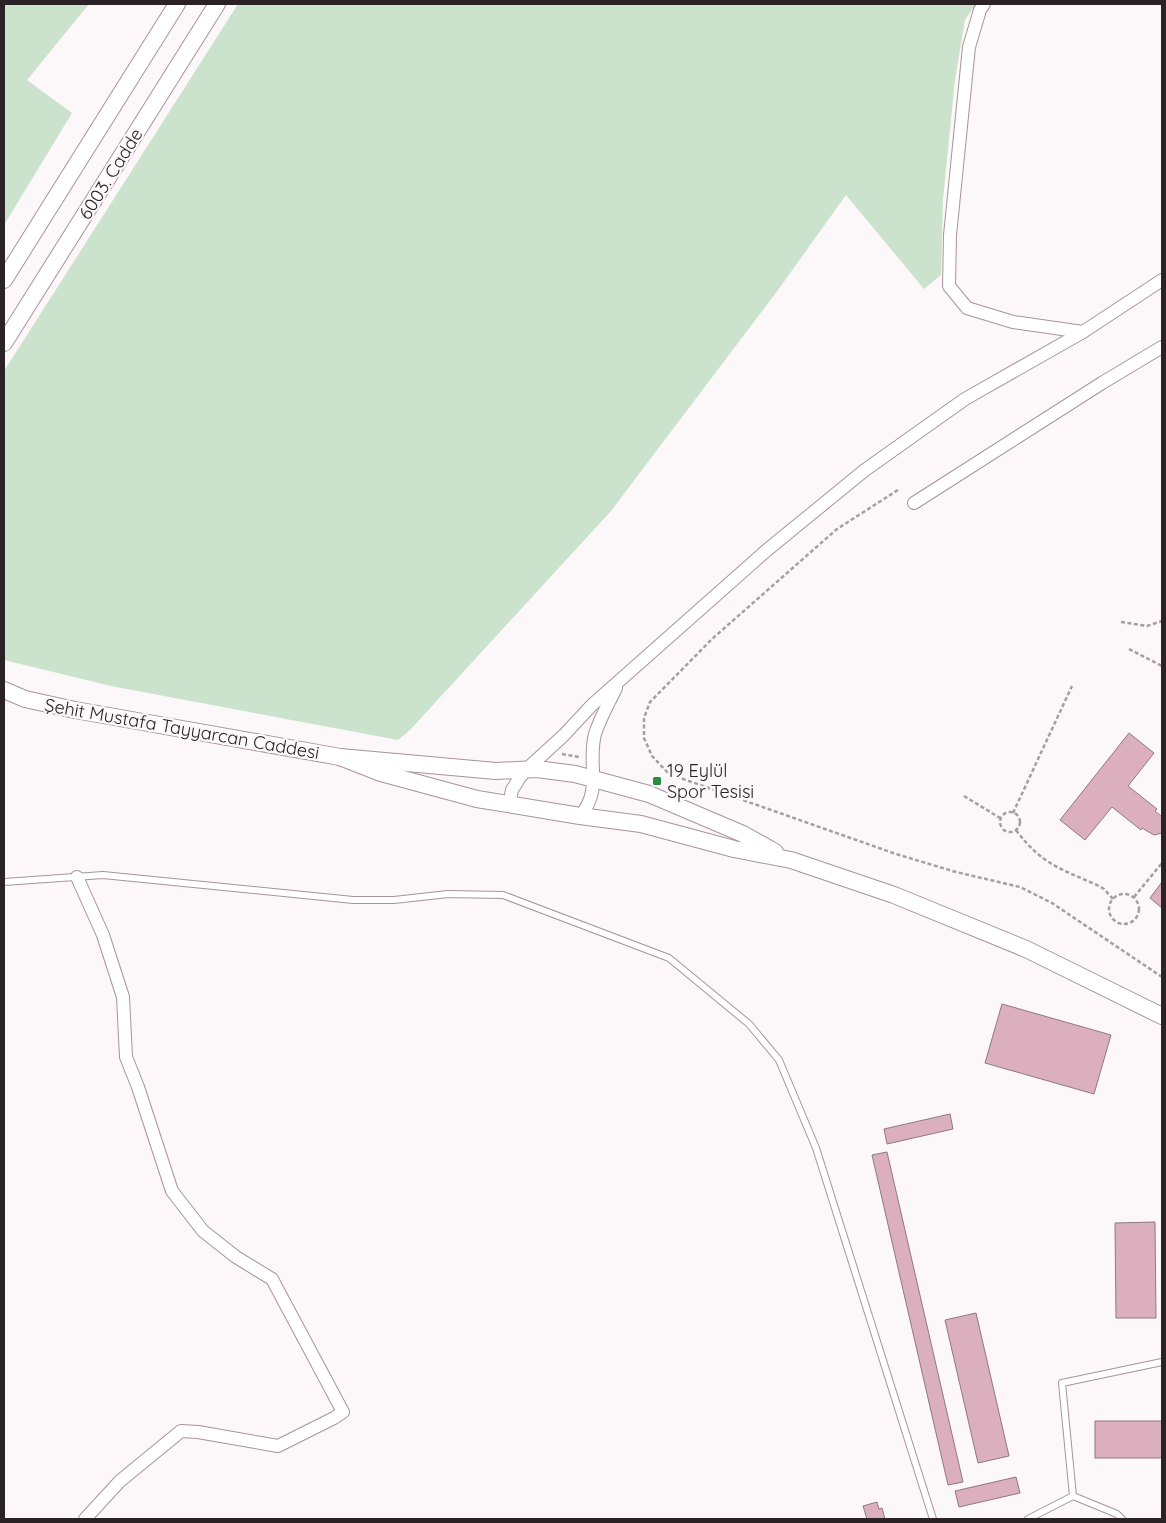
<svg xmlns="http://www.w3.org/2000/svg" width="1166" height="1523" viewBox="0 0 1166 1523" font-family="Quicksand,sans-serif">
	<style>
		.green { fill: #cbe3cd }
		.building { fill: #dbafbe; stroke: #8f7980 }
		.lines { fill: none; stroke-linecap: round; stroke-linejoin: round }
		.lane-casing { stroke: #a9939a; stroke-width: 8 }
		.street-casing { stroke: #a9939a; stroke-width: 14 }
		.secondary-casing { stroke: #a9939a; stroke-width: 18 }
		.path { stroke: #a59fa0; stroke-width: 2.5; stroke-dasharray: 4 2.5; stroke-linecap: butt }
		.lane { stroke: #fff; stroke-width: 6 }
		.street { stroke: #fff; stroke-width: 12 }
		.secondary { stroke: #fff; stroke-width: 16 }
		.poi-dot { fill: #288c41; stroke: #fcf7f8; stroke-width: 2 }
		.labels { text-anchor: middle; stroke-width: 4.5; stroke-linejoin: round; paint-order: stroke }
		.street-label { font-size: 18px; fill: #2a2225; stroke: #fcf7f8 }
		.poi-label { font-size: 18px; fill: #2a2225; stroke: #fcf7f8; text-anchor: start }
	</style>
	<rect width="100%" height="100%" fill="#fcf7f8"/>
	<g class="green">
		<path d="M4 4H89L27 80 72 113 4 225Z"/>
		<path d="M238 4H976L965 20 955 80 943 200 941 275 924 289 846 195 778 290 611 511 410 730 398 740 111 686 4 660V371Z"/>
	</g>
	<g class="building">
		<path d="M1129 733 1154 753 1128 786 1157 809 1155 811 1162 817V833L1154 835 1142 828 1141 830 1112 807 1085 840 1060 820Z"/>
		<path d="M1162 882V908L1150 898Z"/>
		<path d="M1002 1004 1111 1035 1094 1094 985 1063Z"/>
		<path d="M950 1114 953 1129 887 1144 884 1129Z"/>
		<path d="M887 1152 963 1482 948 1485 872 1155Z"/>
		<path d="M1155 1222 1156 1318H1116L1115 1223Z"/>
		<path d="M976 1313 1009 1456 978 1463 945 1320Z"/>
		<rect x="1095" y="1421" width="67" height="37"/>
		<path d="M1016 1477 1020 1493 959 1507 955 1491Z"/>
		<path d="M877 1502 879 1509 882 1508 885 1519H867L863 1506Z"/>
	</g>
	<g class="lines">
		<defs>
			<g id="lane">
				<path d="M4 882 103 875 353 900H394L448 894 503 895 669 958 749 1024 779 1060 816 1148 933 1519"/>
				<path d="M1073 1496 1062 1383 1162 1362"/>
				<path d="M1073 1496 1117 1514 1122 1519"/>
				<path d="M1028 1519 1073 1496"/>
			</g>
			<g id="street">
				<path d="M984 4 980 10 969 47 950 235 949 286 967 308 1013 322 1083 332"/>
				<path d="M914 503 1102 383 1162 347"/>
				<path d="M509 805 512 790 520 777 528 768 563 736 592 705 767 550 865 470 965 399 1083 332 1162 280"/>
				<path d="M580 816C603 790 587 764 595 734 600 718 609 703 616 688"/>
				<path d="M77 877 103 935 123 997 126 1057 138 1087 172 1191 203 1231 236 1257 272 1279 343 1412 334 1418 278 1446 198 1432 181 1431 120 1481 85 1519"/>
			</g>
			<g id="secondary">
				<path d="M4 280 177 4"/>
				<path d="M4 343 217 4"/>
				<path d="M4 690 25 699 75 710 340 757 496 771 537 769 575 774 649 794 743 834 775 852"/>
				<path d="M340 757 381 773 477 799 580 816 641 824 734 849 791 860 894 895 1026 949 1162 1016"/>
			</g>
		</defs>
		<use href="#lane" class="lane-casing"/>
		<use href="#street" class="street-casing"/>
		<use href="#secondary" class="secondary-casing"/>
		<g class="path">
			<path d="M898 490 837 529 712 639 650 702 644 718V738L652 756 669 774 896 854 956 872 1020 887 1052 903 1162 977"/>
			<path d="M1121 622 1147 626 1162 621"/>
			<path d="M1129 649 1162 666"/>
			<path d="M562 754 579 757"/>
			<path d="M964 796 1000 818"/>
			<circle cx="1010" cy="822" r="10"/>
			<path d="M1013 813 1072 686"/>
			<path d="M1016 830C1041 864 1061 869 1097 885L1104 889 1113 899"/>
			<circle cx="1124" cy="909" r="15"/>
			<path d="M1134 897 1162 863"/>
		</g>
		<use href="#lane" class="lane"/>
		<use href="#street" class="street"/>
		<use href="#secondary" class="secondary"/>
	</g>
	<rect class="poi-dot" x="652" y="776" width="10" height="10" rx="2.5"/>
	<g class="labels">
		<g class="street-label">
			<text transform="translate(111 174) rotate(-58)" y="6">6003. Cadde</text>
			<text transform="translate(182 729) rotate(10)" y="6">Şehit Mustafa Tayyarcan Caddesi</text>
		</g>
		<g class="poi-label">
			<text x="667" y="777">19 Eylül<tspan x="667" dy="21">Spor Tesisi</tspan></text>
		</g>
	</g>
	<rect width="1166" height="1523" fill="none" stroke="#2a2225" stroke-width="10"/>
</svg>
